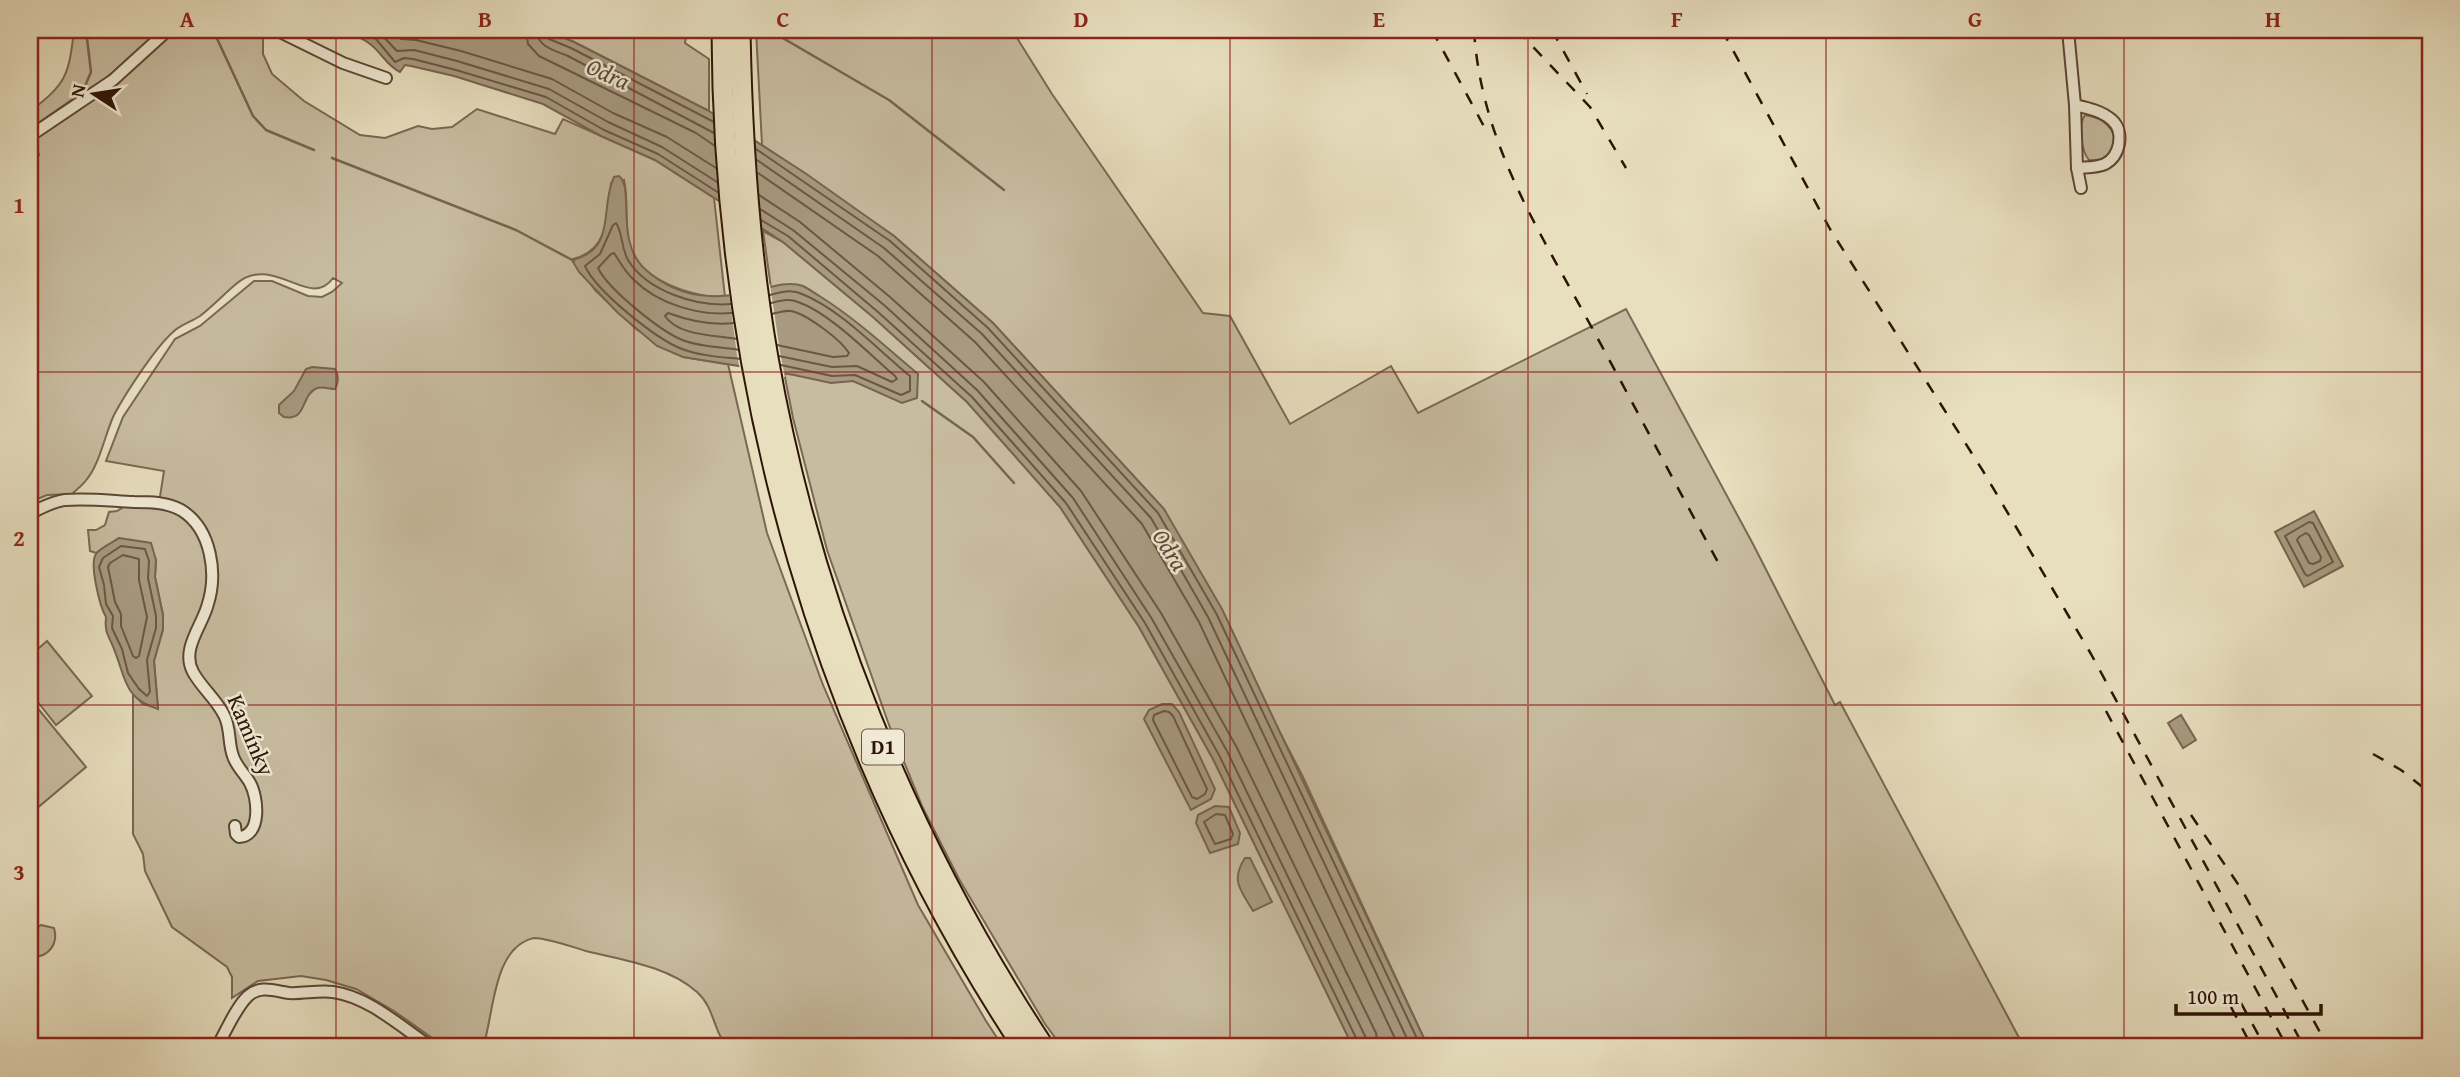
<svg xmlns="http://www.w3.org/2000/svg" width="2460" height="1077" viewBox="0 0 2460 1077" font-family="'Gentium Book Plus',serif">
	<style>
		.green { fill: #c8bca0; stroke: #7a6854; stroke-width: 2 }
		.water { fill: #a89a80; stroke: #776450; stroke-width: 2 }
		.pier { fill: #e8dfbf }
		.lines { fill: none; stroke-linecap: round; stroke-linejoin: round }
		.shore { stroke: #6a5744; stroke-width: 2 }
		.stream { stroke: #776450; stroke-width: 2.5 }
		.street-casing { stroke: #5c4735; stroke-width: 14 }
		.highway-casing { stroke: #2d1407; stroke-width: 23 }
		.street { stroke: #f0ead5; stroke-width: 10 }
		.highway { stroke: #e8dfbf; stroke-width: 19 }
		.rail { stroke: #2d1407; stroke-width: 2.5; stroke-dasharray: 12 12; stroke-linecap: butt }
		.grid { fill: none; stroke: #8f2418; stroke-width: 2; stroke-opacity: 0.55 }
		.labels { text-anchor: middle; stroke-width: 5; stroke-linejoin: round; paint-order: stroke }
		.shield { fill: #f0ead5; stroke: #685445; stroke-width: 2 }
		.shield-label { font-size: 21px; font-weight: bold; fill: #2d1407 }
		.street-label { font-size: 23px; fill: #2d1407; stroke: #f0ead5 }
		.water-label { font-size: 24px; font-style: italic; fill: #5e4a37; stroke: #f0ead5 }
		.neatline { fill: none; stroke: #8f2418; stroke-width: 2.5 }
		.grid-label { font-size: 23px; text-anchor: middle; font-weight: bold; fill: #8f2418 }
	</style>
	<rect width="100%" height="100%" fill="#e8dfbf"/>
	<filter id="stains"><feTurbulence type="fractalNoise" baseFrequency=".00286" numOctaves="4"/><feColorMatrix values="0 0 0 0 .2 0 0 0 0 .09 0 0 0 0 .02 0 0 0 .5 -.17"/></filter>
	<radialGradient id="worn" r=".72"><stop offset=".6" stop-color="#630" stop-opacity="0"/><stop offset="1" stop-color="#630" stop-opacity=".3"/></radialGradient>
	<g class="green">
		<path d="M74 30H261L263 31V54L272 74 304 101 360 135 385 138 418 126 432 129 452 127 477 109 555 134 563 119 655 160 714 198 725 297C693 298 638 280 629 245 624 223 629 201 624 180L611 183C608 214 609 251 573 259L595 290 636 329 683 357 728 364 767 533 823 685 918 905 986 1021 1003 1047H728C713 1032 715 1008 697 992 668 966 622 960 586 951 569 946 552 939 534 938 496 946 494 1004 486 1036L488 1047H445L394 1011 356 989 326 980 301 976 258 981 232 998V977L227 967 172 927 145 871 143 854 133 834V694L143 704 158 708 154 661 163 629V615L155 577 156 560 119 538 96 553 90 551 88 530H96L105 525 109 512 117 511 125 506 162 509 159 503 164 471 106 461 123 417 175 339 200 326 254 281H272L308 296 322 297 332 292 342 283 333 278C310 311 273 252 236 284 224 294 213 306 200 316 191 322 180 325 173 332 155 348 125 394 114 415 105 434 100 463 87 479 83 485 77 489 72 494L47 495 30 502V166L36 163 39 154 30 138V111C67 85 69 73 74 30Z"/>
		<path d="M545 30H687L685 43 709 59V111L574 42Z"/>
		<path d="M756 30H1012L1052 94 1203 313 1230 316 1290 424 1391 366 1418 413 1626 309 1753 544 1835 705 1840 702 2024 1047H1428L1302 775 1164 509 993 323 894 236 762 145Z"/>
		<path d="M2085 115C2127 121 2120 165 2089 160 2081 151 2078 124 2085 115Z"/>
		<path d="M763 231 783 242 873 317 967 402 1060 507 1139 627 1213 759 1353 1047H1062L1045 1024 959 879 922 806 889 725 827 550 793 418 780 352Z"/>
		<path d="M47 641 92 696 56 725 30 692V656Z"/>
		<path d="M30 699 86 767 30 814Z"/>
		<path d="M41 925 54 928C59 944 48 958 31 957L30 933Z"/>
	</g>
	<g class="water">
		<path d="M332 30H545L574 42 709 111 805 173 894 236 993 323 1164 509 1222 609 1428 1047H1353L1213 759 1139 627 1060 507 967 402 873 317 783 242 655 160 601 136 543 104 454 76 411 66 405 65 400 72C386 65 382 53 370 44 359 35 345 33 332 30Z"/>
		<path d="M619 176C635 189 614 242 646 270 682 301 718 300 761 290 774 286 790 281 803 286 809 289 816 294 821 297 856 319 887 348 918 374L917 398 902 403 853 381 831 383 794 375 683 357 657 346 618 313 579 272 572 260C618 249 599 208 614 177Z"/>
		<path d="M312 367 335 369C339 376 339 382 335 389 329 389 323 386 317 388 300 395 308 421 284 417L279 413V405L294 391 306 369Z"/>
		<path d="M2314 511 2343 566 2304 587 2275 532Z"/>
		<path d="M119 538 151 543 156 560 155 577 163 615V629L154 661 158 709C123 698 126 678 114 649 109 636 104 632 106 617 100 607 89 564 96 554 100 548 112 543 119 538Z"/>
		<path d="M1162 704H1172L1179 712 1215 789 1211 799 1191 810 1144 719 1149 710Z"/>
		<path d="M2181 715 2196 740 2183 748 2168 723Z"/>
		<path d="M1215 806 1229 807 1240 833 1238 844 1210 853 1196 823 1198 815Z"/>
		<path d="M1245 858H1250L1272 902 1253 911C1241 890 1230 881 1245 858Z"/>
	</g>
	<path class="pier" d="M770 284 780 352 785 377 740 370 737 355 729 294Z"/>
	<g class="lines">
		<g class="shore">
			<path d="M360 30 376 39 395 62 404 58 413 59 456 70 546 97 604 130 658 154 719 193"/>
			<path d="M377 30 397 51 414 50 457 61 549 89 608 122 662 147 717 182"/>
			<path d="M393 30 401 39 416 40 461 51 552 79 613 113 667 137 716 168"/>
			<path d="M526 30 528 44 539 56 696 133 715 146"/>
			<path d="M536 30C538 47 553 50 568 56L714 133"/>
			<path d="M545 30 549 39 571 48 714 122"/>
			<path d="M756 149 890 241 988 328 1158 513 1216 613 1421 1047"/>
			<path d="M757 160 884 248 982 334 1151 518 1208 617 1411 1047"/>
			<path d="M758 173 878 256 975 342 1142 524 1199 622 1399 1047"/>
			<path d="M759 195 800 222 890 297 984 382 1081 491 1161 613 1236 746 1376 1033 1378 1047"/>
			<path d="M760 209 793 230 884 305 977 390 1073 498 1152 619 1227 751 1366 1038 1368 1047"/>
			<path d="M761 220 788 236 878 312 972 397 1066 503 1145 623 1219 755 1358 1042 1359 1047"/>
			<path d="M770 295C780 292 792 289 802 294 840 309 878 350 910 376V391L901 395 855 375 832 376 781 365"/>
			<path d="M771 303C780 301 789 298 798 302 830 313 869 354 895 376L897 379 892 382 857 366 832 367 779 356"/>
			<path d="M731 304C696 307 647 291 628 260 621 248 623 233 616 223L613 225 600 254 585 266C596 291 656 339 682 349 700 356 722 357 741 359"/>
			<path d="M732 313C699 316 658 304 634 280 625 272 620 262 614 253L611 254 598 268C608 289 662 333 685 341 702 347 722 347 739 350"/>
			<path d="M772 314C780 312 788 309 795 312 810 317 841 340 849 353L847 356 833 357 777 345"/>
			<path d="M734 323C711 326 690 321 668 313L665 316C678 336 715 335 737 339"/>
			<path d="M2309 522 2313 523 2333 562 2308 576 2305 574 2285 536Z"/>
			<path d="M2306 533 2309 535 2321 557 2320 561 2313 564 2309 563 2297 540 2299 537Z"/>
			<path d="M121 546 145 549 149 561 148 578 156 616V628L147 660 150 692 147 696 139 689 128 673 122 649 112 628 113 616 106 604 104 585 99 567 103 558Z"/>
			<path d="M123 555 139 559V580L147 617 139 656 136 658 133 656 121 626V614L115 602 108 567 110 563Z"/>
			<path d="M1164 711 1169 712 1173 716 1207 789 1205 794 1197 799 1192 797 1153 720 1154 715Z"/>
			<path d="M1216 814 1225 815 1233 834 1231 839 1215 844 1204 822Z"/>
		</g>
		<g class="stream">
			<path d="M213 30 253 116 266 130 314 150"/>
			<path d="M769 30 889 100 1004 190"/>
			<path d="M30 129 82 93 91 72 86 30"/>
			<path d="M332 158 516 230 574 261"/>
			<path d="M922 401 973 437 1014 483"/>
		</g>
		<defs>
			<g id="street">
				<path d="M276 30 343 63 386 78"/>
				<path d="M2068 30 2075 105 2077 168C2086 167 2096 168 2105 164 2120 156 2125 132 2112 120 2102 111 2088 108 2075 105"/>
				<path d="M30 136 113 80 168 30"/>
				<path d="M2077 168 2081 188"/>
				<path d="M30 513C40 509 53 501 65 500 87 498 112 501 134 502 150 502 166 502 181 510 212 529 218 575 207 607 201 627 181 650 193 672 201 687 216 699 224 715 231 728 228 743 233 756 236 766 245 774 250 783 258 797 262 836 239 837L236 834 235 826"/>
				<path d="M217 1047C225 1033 236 1007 248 996 260 985 275 991 289 993 303 994 318 990 333 992 369 997 401 1027 431 1047"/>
			</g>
			<g id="highway">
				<path d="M722 30C723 390 824 746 1023 1047"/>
				<path d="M740 30C742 140 749 250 768 358 811 604 907 840 1044 1047"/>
			</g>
		</defs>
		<use href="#street" class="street-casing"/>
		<use href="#highway" class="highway-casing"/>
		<use href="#street" class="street"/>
		<use href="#highway" class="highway"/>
		<g class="rail">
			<path d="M1432 30 1487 132"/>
			<path d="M1474 30C1481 143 1539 230 1592 328 1635 407 1677 487 1720 566"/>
			<path d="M1517 30 1590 107 1626 168"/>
			<path d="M1552 30 1587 94"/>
			<path d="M1722 30 1830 229 1983 471 2091 654 2304 1047"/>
			<path d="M2106 711 2287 1047"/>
			<path d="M2373 754 2401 770 2430 793"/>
			<path d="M2191 815 2242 890 2328 1047"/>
			<path d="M2241 1003 2265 1047"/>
			<path d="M2231 1007 2252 1047"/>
		</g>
	</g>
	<path class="grid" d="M336 30V1047M634 30V1047M932 30V1047M1230 30V1047M1528 30V1047M1826 30V1047M2124 30V1047M30 372H2430M30 705H2430"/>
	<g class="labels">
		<rect class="shield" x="862" y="729.5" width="42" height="35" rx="5"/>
		<g class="shield-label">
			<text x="883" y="754">D1</text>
		</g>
		<g class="street-label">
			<text transform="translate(251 735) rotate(67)" y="8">Kamínky</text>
		</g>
		<g class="water-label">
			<text transform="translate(608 74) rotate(24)" y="8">Odra</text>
			<text transform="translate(1170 550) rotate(58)" y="8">Odra</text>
		</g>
	</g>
	<rect width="2460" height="1077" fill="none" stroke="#e8dfbf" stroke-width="77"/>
	<g transform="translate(94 94) rotate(282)" stroke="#f0ead5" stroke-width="5" paint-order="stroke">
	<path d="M0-5L12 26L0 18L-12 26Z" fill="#2d1407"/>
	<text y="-10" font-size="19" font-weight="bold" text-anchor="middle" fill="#2d1407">N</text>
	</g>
	<path d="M2176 1004v10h145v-10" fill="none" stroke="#2d1407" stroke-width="3.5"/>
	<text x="2187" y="1004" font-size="21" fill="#2d1407" stroke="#f0ead5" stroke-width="5" paint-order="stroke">100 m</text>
	<rect x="38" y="38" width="2384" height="1000" class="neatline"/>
	<g class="grid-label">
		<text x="187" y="27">A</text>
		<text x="485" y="27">B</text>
		<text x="783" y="27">C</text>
		<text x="1081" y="27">D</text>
		<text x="1379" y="27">E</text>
		<text x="1677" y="27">F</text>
		<text x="1975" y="27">G</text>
		<text x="2273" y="27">H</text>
		<text x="19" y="213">1</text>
		<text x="19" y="546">2</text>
		<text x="19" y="880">3</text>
	</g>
	<rect width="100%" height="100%" filter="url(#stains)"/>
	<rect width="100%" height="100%" fill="url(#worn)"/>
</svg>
